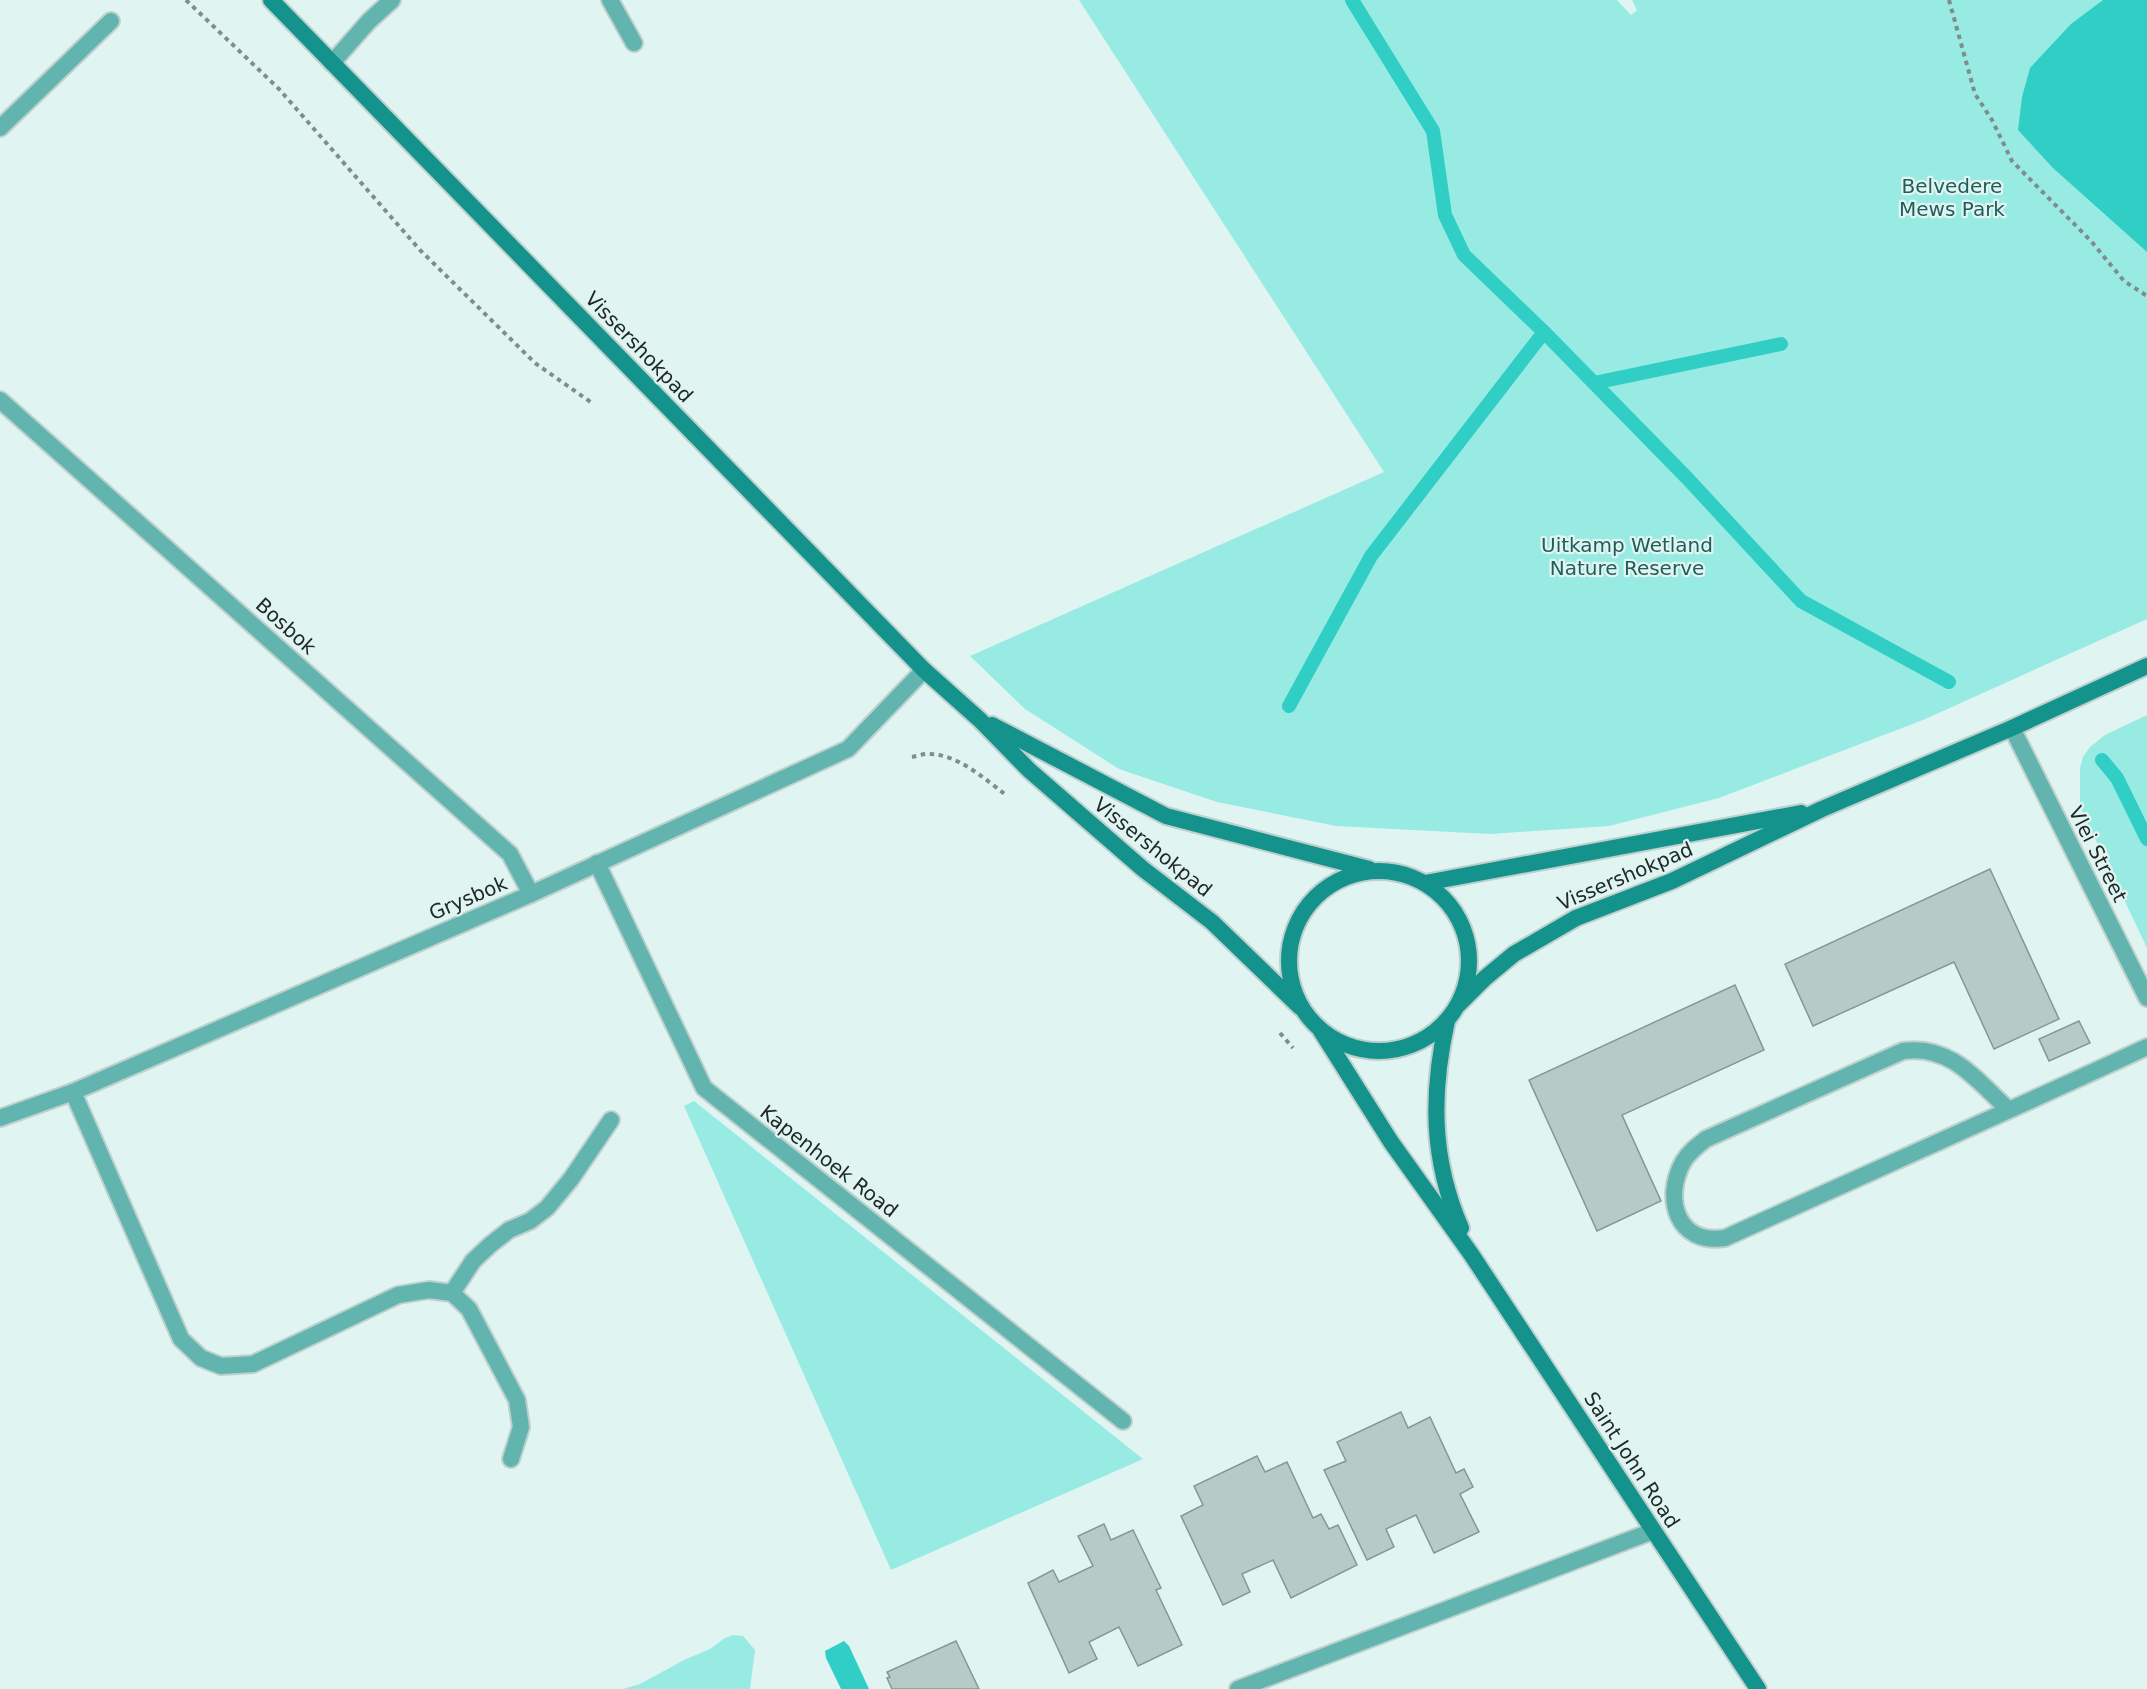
<svg xmlns="http://www.w3.org/2000/svg" width="2147" height="1689" viewBox="0 0 2147 1689" font-family="'DejaVu Sans',sans-serif">
	<style>
		.green { fill: #98ebe3 }
		.water { fill: #30cec5 }
		.lines { fill: none; stroke-linecap: round; stroke-linejoin: round }
		.stream { stroke: #30cec5; stroke-width: 14 }
		.building { fill: #b6cac8; stroke: #859795; stroke-width: 1.5 }
		.service-casing { stroke: #bed0ce; stroke-width: 20 }
		.minor-casing { stroke: #bed0ce; stroke-width: 20 }
		.secondary-casing { stroke: #bed0ce; stroke-width: 20 }
		.path { stroke: #7f8d8b; stroke-width: 4; stroke-dasharray: 4.5 4.5; stroke-linecap: butt }
		.service { stroke: #61b5ae; stroke-width: 16 }
		.minor { stroke: #61b5ae; stroke-width: 16 }
		.secondary { stroke: #13938c; stroke-width: 16 }
		.labels { text-anchor: middle; stroke-width: 4.5; stroke-linejoin: round; paint-order: stroke }
		.park-label { font-size: 20px; fill: #215e59; stroke: #e0f5f2 }
		.street-label { font-size: 20px; fill: #212928; stroke: #e0f5f2 }
	</style>
	<rect width="100%" height="100%" fill="#e0f5f2"/>
	<g class="green">
		<path d="M1079 0H1617L1631 15 1637 10 1632 0H2147V619L1923 720 1719 798 1609 826 1490 834 1336 826 1217 802 1119 769 1025 709 970 656 1384 472Z"/>
		<path d="M2147 715V948L2080 807V768L2083 757 2090 747 2105 735Z"/>
		<path d="M694 1101 1143 1459 891 1570 684 1106Z"/>
		<path d="M733 1635 743 1636 755 1650 750 1689H623L640 1684 684 1660 710 1649 725 1638Z"/>
	</g>
	<g class="water">
		<path d="M2103 0H2147V252L2053 168 2018 130 2022 97 2030 68 2071 24Z"/>
		<path d="M844 1641 849 1646 869 1689H841L826 1658 825 1651Z"/>
	</g>
	<g class="lines">
		<g class="stream">
			<path d="M1352 0 1433 131 1445 215 1464 255 1544 332 1687 478 1801 601 1949 682"/>
			<path d="M1594 383 1781 344"/>
			<path d="M1289 706 1371 556 1544 332"/>
			<path d="M2102 760 2117 778 2147 839"/>
		</g>
	</g>
	<g class="building">
		<path d="M1990 869 2059 1019 1994 1049 1954 962 1813 1026 1785 964Z"/>
		<path d="M1735 985 1764 1050 1622 1115 1661 1201 1597 1231 1529 1080Z"/>
		<path d="M2079 1021 2090 1043 2049 1061 2039 1039Z"/>
		<path d="M1401 1412 1408 1428 1430 1417 1456 1473 1464 1469 1473 1487 1460 1494 1479 1532 1434 1553 1416 1515 1386 1529 1394 1547 1367 1560 1324 1470 1346 1461 1337 1442Z"/>
		<path d="M1257 1456 1265 1472 1287 1462 1313 1518 1321 1514 1329 1529 1338 1525 1357 1565 1291 1598 1273 1560 1242 1574 1250 1592 1223 1605 1181 1516 1203 1505 1194 1486Z"/>
		<path d="M1104 1524 1111 1540 1133 1530 1161 1588 1156 1590 1182 1645 1138 1666 1119 1627 1089 1642 1097 1659 1069 1673 1028 1583 1053 1570 1059 1582 1093 1566 1078 1536Z"/>
		<path d="M956 1641 979 1689H892L887 1678 890 1677 887 1672Z"/>
	</g>
	<g class="lines">
		<defs>
			<g id="service">
				<path d="M610 0 634 43"/>
				<path d="M332 63 369 21 392 0"/>
				<path d="M0 128 111 21"/>
				<path d="M597 863 704 1088 1123 1421"/>
				<path d="M73 1092 181 1339 201 1358 221 1366 253 1364 398 1295 429 1290 452 1293 469 1309 517 1400 521 1427 511 1459"/>
				<path d="M2009 1110C1977 1081 1951 1044 1903 1051L1706 1139C1697 1146 1689 1152 1683 1162 1663 1199 1677 1245 1725 1238 1866 1174 2007 1112 2147 1047"/>
				<path d="M452 1293 473 1261 490 1245 509 1230 530 1221 547 1208 571 1179 611 1120"/>
				<path d="M1238 1689 1653 1531"/>
			</g>
			<g id="minor">
				<path d="M0 400 510 854 531 894"/>
				<path d="M2012 728 2147 998"/>
				<path d="M0 1118 73 1092 531 894 848 749 924 670"/>
			</g>
			<g id="secondary">
				<path d="M271 0 924 670 980 720 1029 770 1143 869 1212 922 1300 1007"/>
				<path d="M992 725 1166 816 1369 869"/>
				<circle cx="1379" cy="961" r="90"/>
				<path d="M1425 883 1801 813"/>
				<path d="M1459 1004 1485 978 1514 954 1576 918 1672 881 1822 809 2012 728 2147 666"/>
				<path d="M1447 1021C1431 1093 1431 1159 1461 1228"/>
				<path d="M1321 1031 1391 1142 1471 1254 1758 1689"/>
			</g>
		</defs>
		<use href="#service" class="service-casing"/>
		<use href="#minor" class="minor-casing"/>
		<use href="#secondary" class="secondary-casing"/>
		<g class="path">
			<path d="M186 0 279 89 420 250 535 363 592 403"/>
			<path d="M1949 0 1975 94 1992 120 2012 161 2091 241 2124 281 2147 296"/>
			<path d="M912 757C918 756 925 753 931 754 958 755 985 779 1006 795"/>
			<path d="M1280 1033 1293 1048"/>
		</g>
		<use href="#service" class="service"/>
		<use href="#minor" class="minor"/>
		<use href="#secondary" class="secondary"/>
	</g>
	<g class="labels">
		<g class="park-label">
			<text x="1952" y="193">Belvedere<tspan x="1952" dy="23">Mews Park</tspan></text>
			<text x="1627" y="552">Uitkamp Wetland<tspan x="1627" dy="23">Nature Reserve</tspan></text>
		</g>
		<g class="street-label">
			<text transform="translate(639 347) rotate(46)" y="7">Vissershokpad</text>
			<text transform="translate(286 626) rotate(42)" y="7">Bosbok</text>
			<text transform="translate(1153 847) rotate(39)" y="7">Vissershokpad</text>
			<text transform="translate(2098 854) rotate(63)" y="7">Vlei Street</text>
			<text transform="translate(1625 876) rotate(-23)" y="7">Vissershokpad</text>
			<text transform="translate(468 898) rotate(-23)" y="7">Grysbok</text>
			<text transform="translate(829 1161) rotate(38)" y="7">Kapenhoek Road</text>
			<text transform="translate(1632 1460) rotate(57)" y="7">Saint John Road</text>
		</g>
	</g>
</svg>
